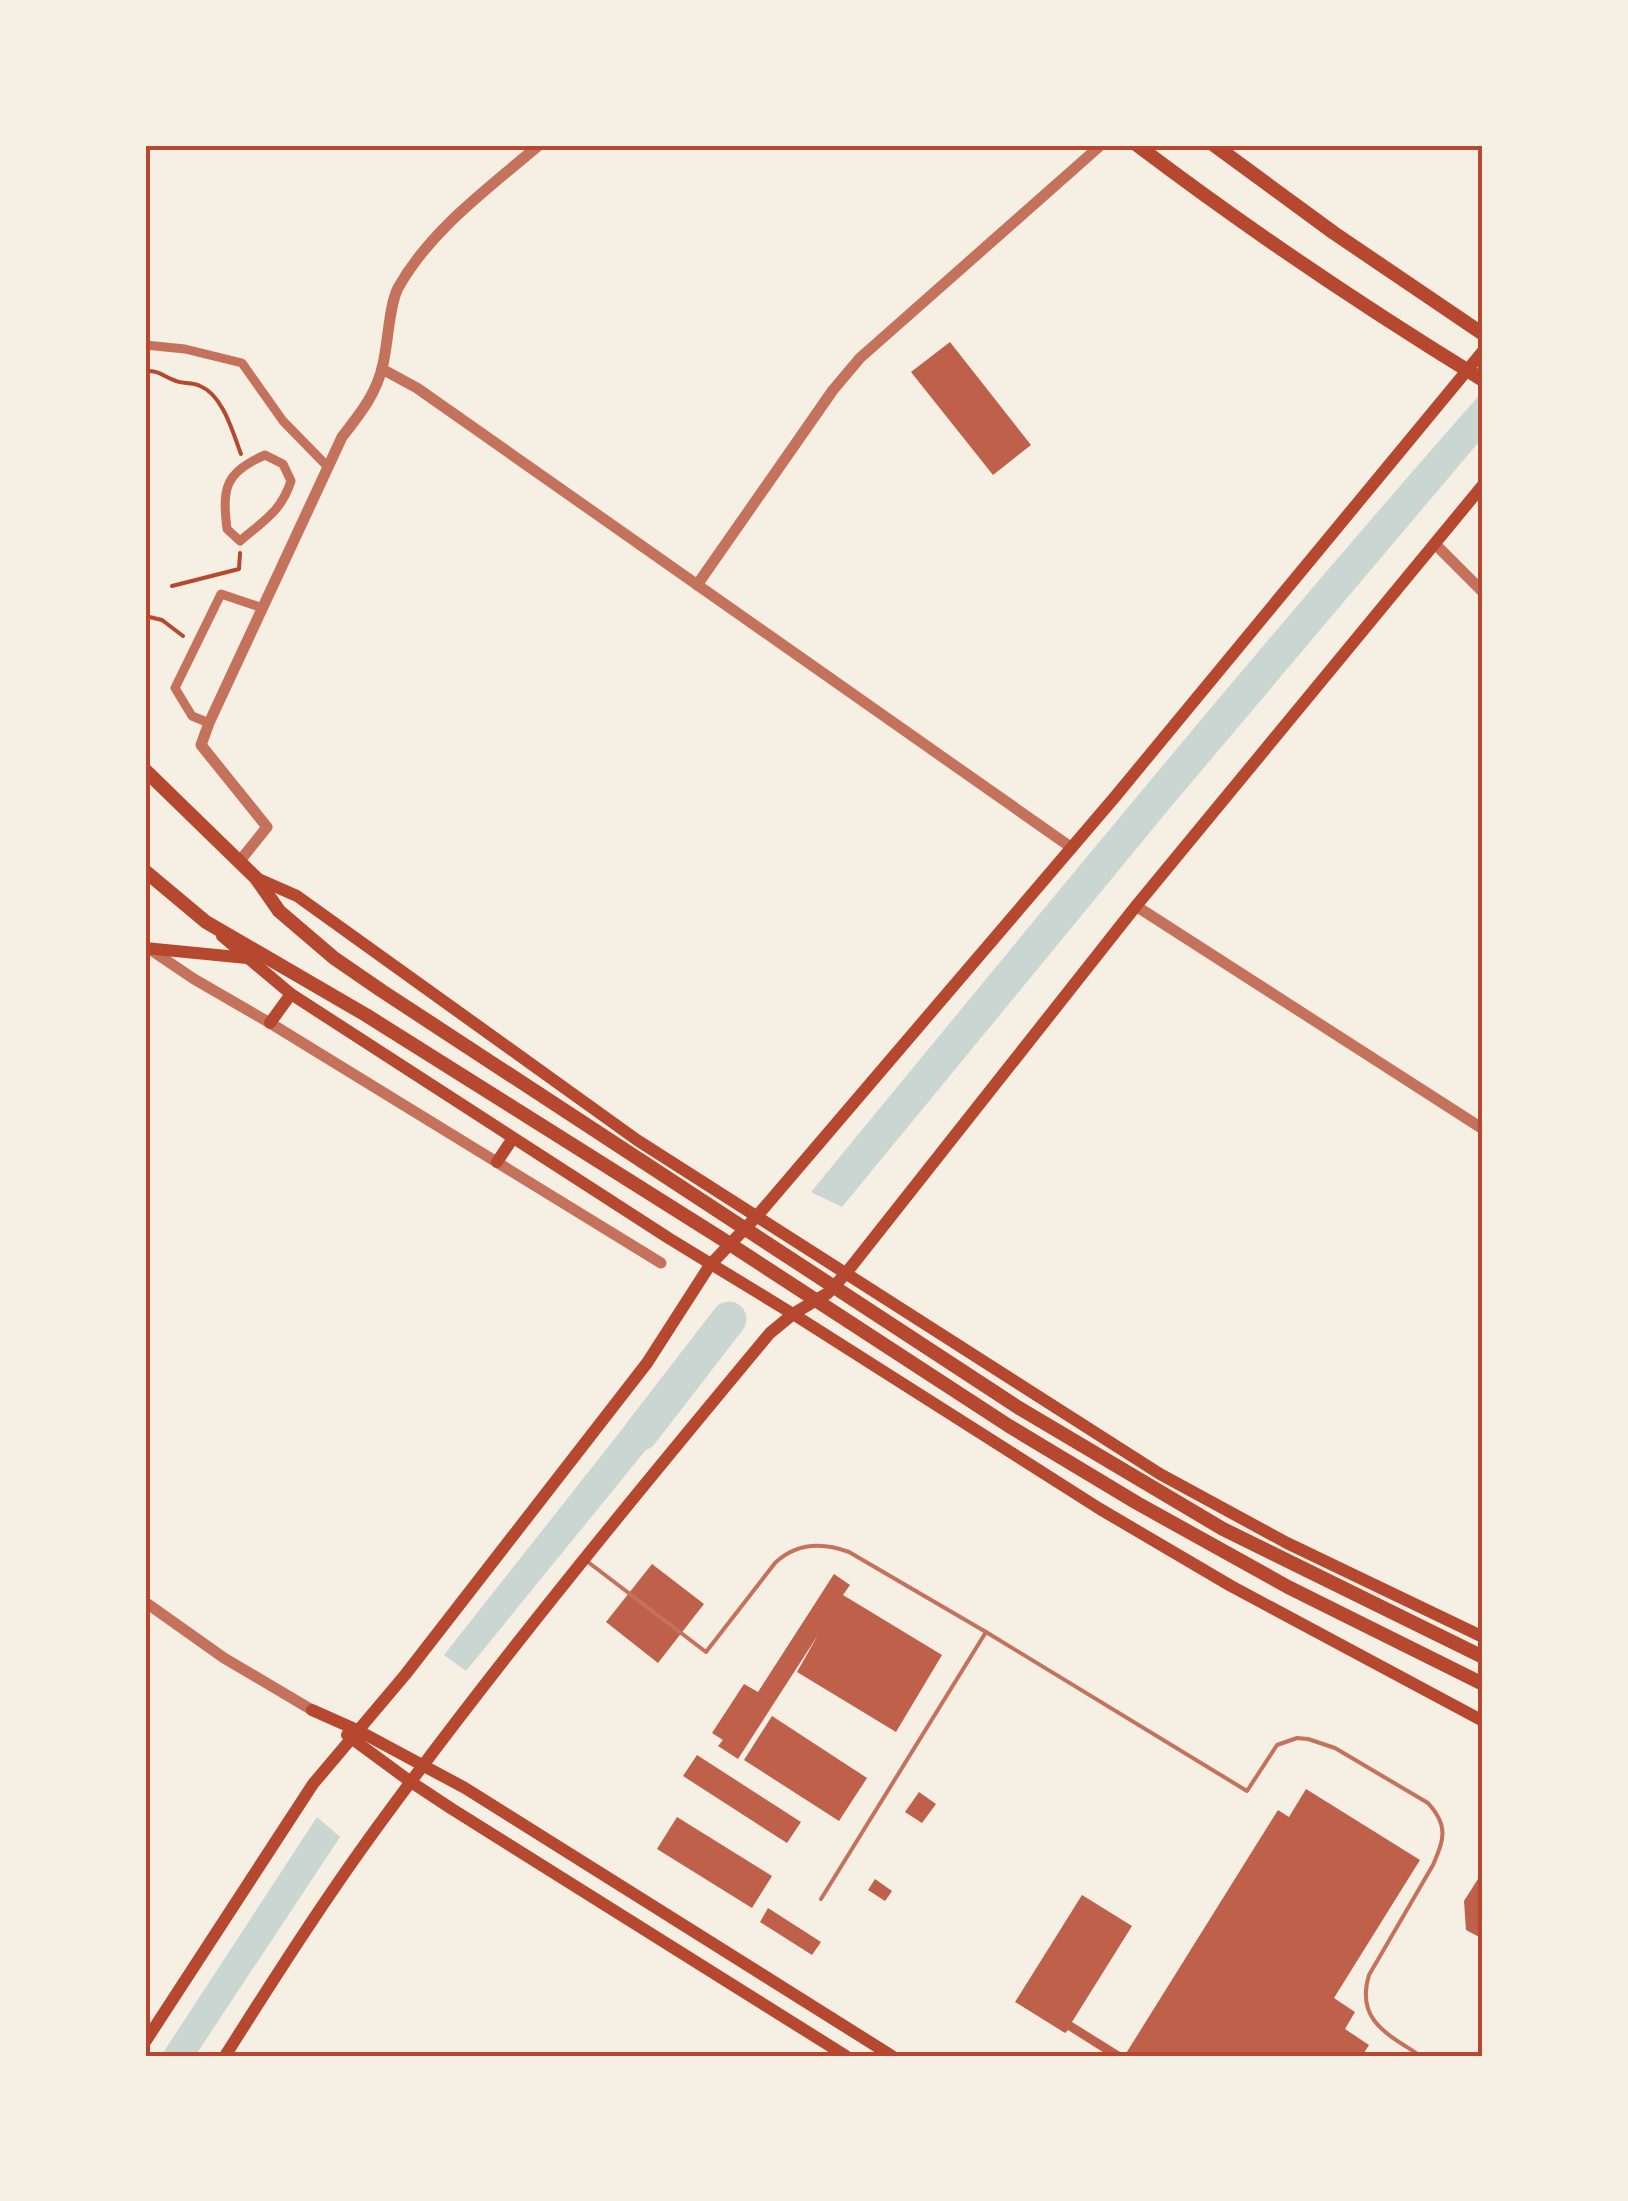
<svg xmlns="http://www.w3.org/2000/svg" width="1628" height="2201" viewBox="0 0 1628 2201" font-family="'DM Sans',sans-serif">
	<style>
		.water { fill: #c9d6d2 }
		.lines { fill: none; stroke-linecap: round; stroke-linejoin: round }
		.river { stroke: #c9d6d2; stroke-width: 35 }
		.building { fill: #bf614a }
		.path { stroke: #b5482f; stroke-width: 4 }
		.service { stroke: #c5725c; stroke-width: 4 }
		.minor { stroke: #c5725c; stroke-width: 9 }
		.tertiary { stroke: #c5725c; stroke-width: 11 }
		.secondary { stroke: #b5482f; stroke-width: 12 }
		.primary { stroke: #b5482f; stroke-width: 14 }
		.trunk { stroke: #b5482f; stroke-width: 14 }
		.neatline { fill: none; stroke: #b5482f; stroke-width: 4 }
	</style>
	<rect width="100%" height="100%" fill="#f6efe4"/>
	<g class="water">
		<path d="M1483 391V437L1169 809 842 1207 811 1192C1032 923 1253 652 1483 391Z"/>
		<path d="M657 1385 684 1403 466 1671 444 1655Z"/>
		<path d="M317 1817 340 1837 195 2056H161Z"/>
	</g>
	<g class="lines">
		<path class="river" d="M641 1433 729 1319"/>
	</g>
	<g class="building">
		<path d="M950 342 1031 445 993 475 911 372Z"/>
		<path d="M652 1564 704 1604 658 1663 606 1622Z"/>
		<path d="M834 1574 850 1585 843 1595 942 1655 896 1732 797 1672 818 1635 738 1759 718 1746 723 1740 712 1733 744 1684 758 1692Z"/>
		<path d="M772 1716 867 1778 839 1821 744 1760Z"/>
		<path d="M697 1755 801 1822 787 1843 683 1776Z"/>
		<path d="M1306 1789 1420 1860 1334 1998 1355 2012 1345 2029 1369 2045 1362 2056H1109L1068 2030 1065 2033 1015 2002 1082 1895 1132 1926 1072 2022 1125 2055 1278 1810 1289 1817Z"/>
		<path d="M919 1792 936 1804 922 1823 905 1812Z"/>
		<path d="M677 1817 772 1876 752 1908 657 1849Z"/>
		<path d="M1483 1871V1939L1466 1930 1464 1901Z"/>
		<path d="M875 1879 892 1891 885 1901 868 1890Z"/>
		<path d="M768 1908 821 1942 812 1955 760 1922Z"/>
	</g>
	<g class="lines">
		<g class="path">
			<path d="M145 371C159 370 164 377 176 381 183 384 192 382 200 386 223 395 233 433 241 454"/>
			<path d="M172 586 239 569 240 553"/>
			<path d="M145 616 162 620 183 636"/>
		</g>
		<g class="service">
			<path d="M588 1562 706 1652 775 1563C796 1543 822 1542 849 1552L986 1632"/>
			<path d="M821 1899 986 1632 1247 1791 1277 1745 1297 1738 1308 1739 1335 1748 1428 1803C1449 1826 1444 1839 1433 1865L1369 1975C1355 2021 1389 2035 1421 2056"/>
		</g>
		<g class="minor">
			<path d="M145 345 185 349 242 363 283 421 328 467"/>
			<path d="M265 455 283 464 291 481C281 512 263 521 240 541L227 529C222 488 225 472 265 455Z"/>
			<path d="M209 723 192 716 175 688 221 594 263 608"/>
		</g>
		<g class="tertiary">
			<path d="M382 369 417 388 1072 848"/>
			<path d="M1435 544 1483 592"/>
			<path d="M697 585 833 390 860 358 1101 145"/>
			<path d="M239 862 267 827 201 745 209 723 342 437C360 414 377 393 383 364 388 344 389 305 398 288 431 229 489 188 539 145"/>
			<path d="M1136 906 1483 1129"/>
			<path d="M148 948 194 979 270 1023 661 1263"/>
			<path d="M145 1602 224 1658 312 1710"/>
		</g>
		<g class="secondary">
			<path d="M256 878 297 896 637 1140 1160 1474 1287 1543 1483 1637"/>
			<path d="M222 936 291 994 670 1239 793 1314 1100 1509 1231 1586 1483 1721"/>
			<path d="M145 948 247 958"/>
			<path d="M270 1023 291 994"/>
			<path d="M497 1162 513 1138"/>
			<path d="M312 1710 357 1730 465 1788 892 2056"/>
			<path d="M347 1735 411 1782 452 1809 846 2056"/>
			<path d="M145 2042 313 1784 405 1675 647 1363 710 1265 757 1216 1114 798 1483 351"/>
			<path d="M225 2056C275 1977 326 1897 381 1822 504 1654 637 1493 770 1333L793 1314 828 1293 847 1272 1136 906 1483 485"/>
		</g>
		<g class="primary">
			<path d="M1137 145C1248 229 1364 307 1483 380"/>
			<path d="M1214 145 1334 233 1483 334"/>
		</g>
		<g class="trunk">
			<path d="M145 770 256 878 279 911 334 958 382 991 1019 1408 1223 1529 1483 1657"/>
			<path d="M145 871 206 922 366 1015 719 1237 1009 1426 1137 1503 1288 1587 1483 1684"/>
		</g>
	</g>
	<rect width="1628" height="2201" fill="none" stroke="#f6efe4" stroke-width="295"/>
	<rect x="148" y="148" width="1332" height="1906" class="neatline"/>
</svg>
